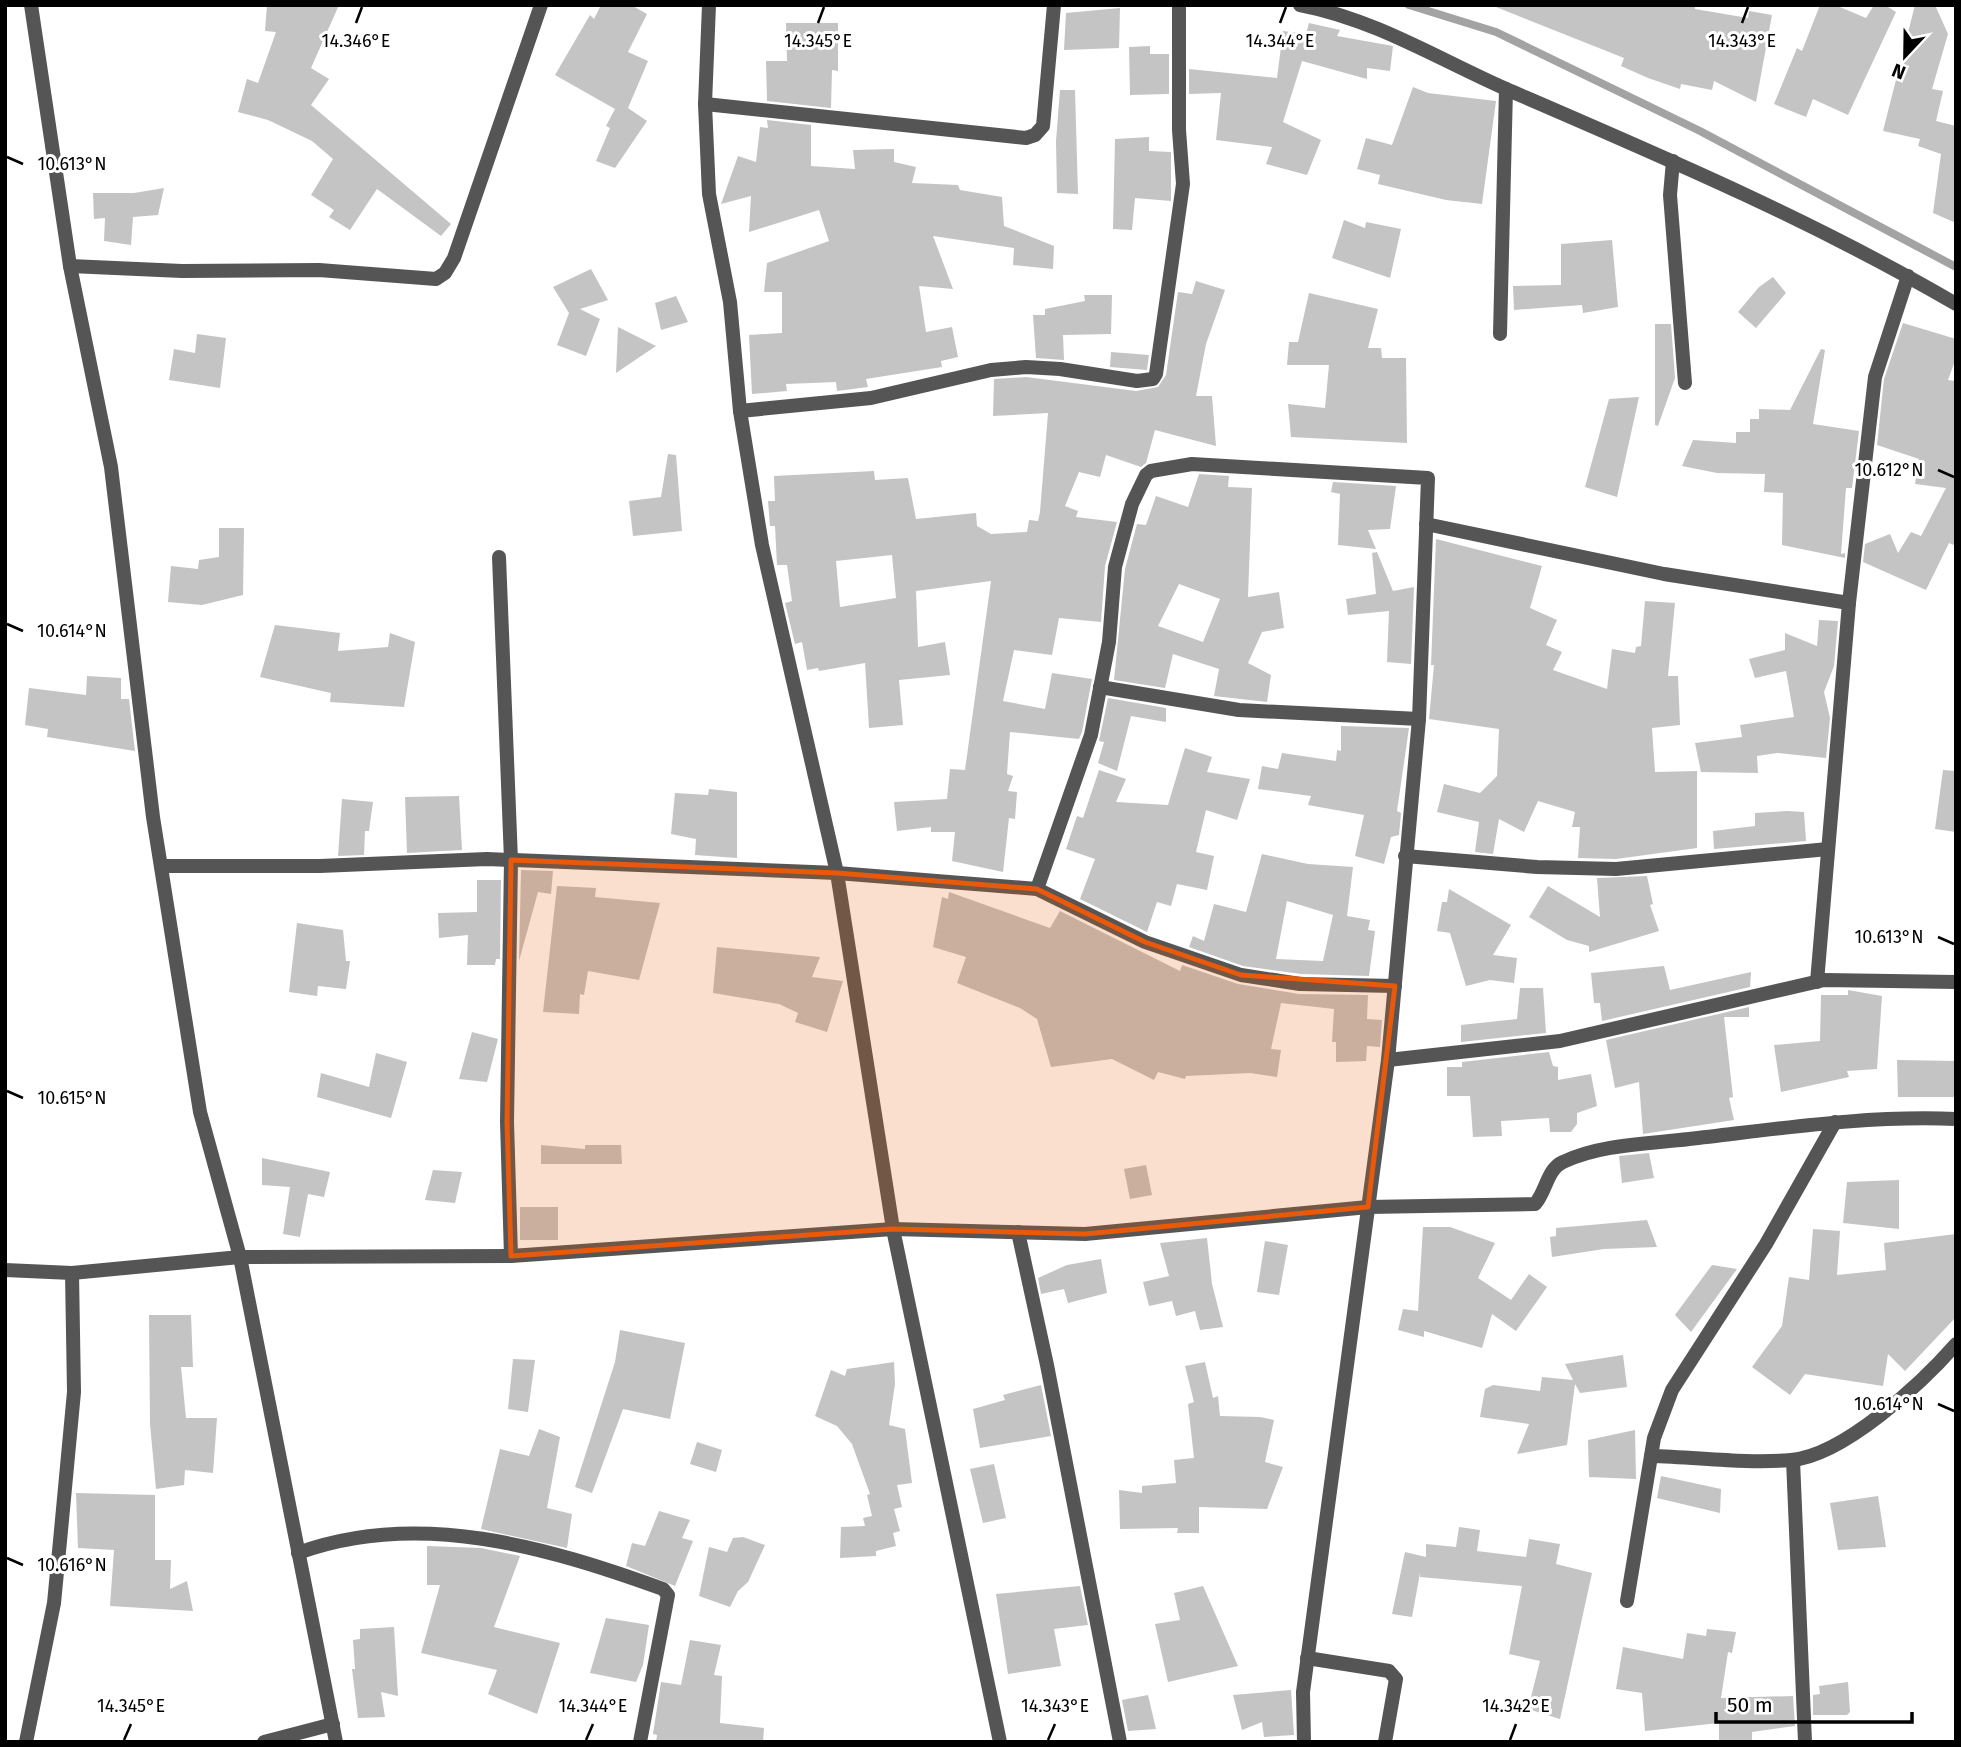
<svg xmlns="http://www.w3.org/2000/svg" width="1961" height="1747" viewBox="0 0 1961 1747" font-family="'Fira Sans',sans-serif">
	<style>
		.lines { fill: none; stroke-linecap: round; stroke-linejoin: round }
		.stream { stroke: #a3a3a3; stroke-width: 8 }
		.building { fill: #c4c4c4; fill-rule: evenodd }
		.minor { stroke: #555; stroke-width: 14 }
		.marked { fill: #e8590c; fill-opacity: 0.2; stroke: #e8590c; stroke-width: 5; stroke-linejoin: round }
		.ticks { fill: none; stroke: #000; stroke-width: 2.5 }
		.ticks-label { font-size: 18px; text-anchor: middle; fill: #000; stroke: #fff; stroke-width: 6; stroke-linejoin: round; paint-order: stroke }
	</style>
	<rect width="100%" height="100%" fill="#fff"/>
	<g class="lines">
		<path class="stream" d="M1409 5 1496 32 1700 131 1956 267"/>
	</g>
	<g class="building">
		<path d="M267 5H339L311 68 329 79 311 105 451 224 441 236 377 189 350 230 329 217 334 210 311 195 333 159 312 141 268 120 238 112 247 79 258 83 276 32 265 31Z"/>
		<path d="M601 5H631L647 14 628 52 648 61 628 108 647 121 615 168 596 161 610 128 606 126 615 109 555 75 590 15 594 19Z"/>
		<path d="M1491 5H1695V9L1748 18 1749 11 1772 15 1756 102 1714 81 1712 90 1681 84 1680 89 1648 78 1621 66 1624 58Z"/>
		<path d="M1820 5H1835L1866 18 1874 5H1885L1896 12 1848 115 1813 99 1806 117 1774 104 1797 48 1802 51Z"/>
		<path d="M1915 5H1935L1948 34 1932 89 1943 91 1936 121 1956 126V223L1933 213 1941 154 1918 146 1920 139 1883 131Z"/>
		<path d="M1120 8 1119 48 1064 50 1066 13Z"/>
		<path d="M786 23H838V71L832 70 831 108 767 101 766 61H787Z"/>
		<path d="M1309 23 1340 30 1337 36 1393 46 1390 71 1367 68V79L1302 61 1283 122 1321 140 1307 175 1266 164 1272 147 1216 140 1221 93 1189 94V69L1277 78 1283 31 1306 34Z"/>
		<path d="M1150 46V54H1169V94L1130 95 1129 47Z"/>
		<path d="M1413 87 1428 93 1496 101 1482 204 1446 200 1378 184 1380 175 1357 169 1366 138 1392 145Z"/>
		<path d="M1060 90H1075L1078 194 1057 193 1056 141Z"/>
		<path d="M767 120 811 125V166L855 169 853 150 894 149V162L916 167 912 183 958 185 960 190 1002 197 1004 226 1054 246 1053 269 1013 265 1014 248 933 236 953 289 919 286 926 332 952 327 958 357 941 361 942 367 866 379 868 387 837 391 836 382 786 384 787 391 752 394 749 335 782 333V292H764L767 263 829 241 819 210 749 232 751 196 721 204 738 156 756 162 760 127 768 128Z"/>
		<path d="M1149 137V151L1171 152V201L1135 198 1132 230 1113 229 1115 139Z"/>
		<path d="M164 188 158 215 133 217 131 245 104 241 105 218 94 219 93 193H134Z"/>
		<path d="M1344 220 1365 228 1366 222 1401 229 1390 278 1332 258Z"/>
		<path d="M1612 240 1618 307 1583 313 1582 305 1514 310 1513 286 1561 285V244Z"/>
		<path d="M591 269 608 300 580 309 600 319 586 356 557 345 569 313 553 287Z"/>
		<path d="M1773 277 1786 293 1756 328 1738 312 1759 287Z"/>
		<path d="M1196 281 1225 290 1206 344 1196 396H1212L1216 446 1155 430 1146 463 1141 467 1106 455 1100 477 1079 472 1065 506 1078 511 1076 517 1117 522 1105 566 1101 622 1059 618 1052 655 1014 650 1003 701 1045 709 1052 673 1092 679 1082 732 1079 739 1010 732 1007 774 1013 776 1008 791 1017 792 1015 819 1009 818 1003 872 952 861 955 832H931V827L897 831 894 802 947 799 950 769 965 770 991 581 916 591 918 647 945 642 950 675 899 680 903 725 869 728 865 663 819 671 818 668 807 670 802 642 795 644 785 603 792 601 787 565H777L775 526H770L768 501H775L774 476 874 471 875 480 908 478 916 519 976 513 977 526 991 534 1027 532 1029 520 1038 521 1040 512 1048 413 993 416 994 379 1026 377 1136 391 1158 387 1166 375 1178 292 1192 294ZM892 555 896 598 840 607 836 561Z"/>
		<path d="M1309 293 1378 309 1368 348H1381L1382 358H1406L1407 443 1291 437 1288 404 1325 408 1329 365H1287L1289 342H1298Z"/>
		<path d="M1084 295H1112L1111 334 1063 335 1064 360 1036 358 1033 315H1045V309L1085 301Z"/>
		<path d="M676 296 688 322 661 330 655 303Z"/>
		<path d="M1903 323 1956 339V358L1948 380 1956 381V546L1949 543 1926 590 1863 562 1865 544 1890 534 1898 553 1911 532 1921 536 1946 488 1915 484 1919 459 1877 445 1884 379Z"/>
		<path d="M1655 324H1671L1675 378 1658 426 1655 425Z"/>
		<path d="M618 327 656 346 616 373Z"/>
		<path d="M197 334 226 338 220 388 169 380 174 349 195 353Z"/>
		<path d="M1821 349 1825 350 1813 424 1859 431 1852 488H1846L1841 554 1845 553V558L1782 545 1783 493 1764 492 1765 474 1717 473 1682 466 1693 440 1736 443V432H1750V419H1759V409L1790 410Z"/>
		<path d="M1111 352 1149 355 1147 370 1110 367Z"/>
		<path d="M1639 397 1617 497 1585 487 1609 399Z"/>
		<path d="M668 454 676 455 682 531 633 536 629 501 661 497Z"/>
		<path d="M1199 474 1229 476 1228 487 1252 488 1248 597 1279 592 1284 628 1262 632 1248 663 1271 675 1267 702 1214 696 1219 669 1173 654 1165 688 1114 680 1125 569 1137 524 1146 525 1156 496 1188 507ZM1179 584 1220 599 1203 642 1158 626Z"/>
		<path d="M1333 482 1396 486 1390 529 1368 530 1376 549 1338 545 1340 494 1331 492Z"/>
		<path d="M219 528H244L243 595 202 605 168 602 171 566 198 569 199 560 219 557Z"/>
		<path d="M1436 539 1542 566 1530 608 1557 620 1546 645 1562 652 1553 670 1607 689 1612 649 1635 653 1636 647 1641 646 1645 601 1675 603 1668 676H1678L1680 725 1652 728 1655 772 1697 771V848L1616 859 1578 858 1580 827H1572L1575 812 1538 801 1524 832 1499 819 1493 854 1475 852 1479 822 1437 812 1444 784 1480 793 1497 776 1499 729 1429 719 1434 665H1431Z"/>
		<path d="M1377 552 1393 591 1414 587 1411 664 1387 662 1389 611 1348 615 1346 599 1376 594 1372 553Z"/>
		<path d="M1819 620 1838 621 1834 666 1824 692 1830 718 1826 758 1777 753 1757 756 1758 773 1701 772 1695 743 1742 737 1740 725 1794 717 1786 671 1755 678 1749 659 1785 650V633L1817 646Z"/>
		<path d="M275 625 340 633 338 651 388 647 390 633 415 642 404 707 330 702 331 693 260 677Z"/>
		<path d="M87 676 121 678V699H129L135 751 47 737 48 729 25 725 29 688 86 695Z"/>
		<path d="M1108 698 1166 708V722L1131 716 1117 771 1098 763 1104 742 1099 741Z"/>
		<path d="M1341 726 1409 728 1397 811 1401 813 1399 835 1391 837 1384 864 1355 856 1364 815 1308 805 1311 796 1258 789 1262 766 1278 769 1282 753 1336 761 1337 750 1341 751Z"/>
		<path d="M1185 748 1212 757 1207 772 1250 779 1237 820 1206 810 1196 852 1214 856 1207 890 1177 884 1171 906 1157 902 1147 932 1080 899 1095 859 1066 849 1077 816 1083 818 1099 770 1126 779 1116 802 1168 805Z"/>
		<path d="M1943 770 1956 771V832L1935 829Z"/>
		<path d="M709 789 737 792V858L695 855 696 839 671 834 675 793 708 795Z"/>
		<path d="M459 796 462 850 407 853 405 797Z"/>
		<path d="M342 799 373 802 369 831H365L364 855 338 856Z"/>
		<path d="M1787 811 1804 812 1806 841 1714 849 1713 831 1755 826V813Z"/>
		<path d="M1262 854 1308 864 1353 867 1347 916 1370 920 1368 930 1375 931 1369 976 1301 974 1243 966 1189 947 1193 936 1204 941 1214 904 1246 912ZM1287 901 1333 915 1323 961 1276 959Z"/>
		<path d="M521 870 553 871 551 894 538 892 519 961Z"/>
		<path d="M1647 876 1653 904 1650 905 1659 931 1589 952V946L1567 940 1529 917 1548 886 1600 917 1597 878Z"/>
		<path d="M477 880H501L500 959H496L495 965H467L468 935 439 938 438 913 477 912Z"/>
		<path d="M557 886 596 888 595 897 660 903 639 980 588 971 584 995 580 994 579 1014 543 1012Z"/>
		<path d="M1449 889 1511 925 1493 955 1517 958 1514 983 1490 980 1466 986 1450 933 1437 931 1442 902H1447Z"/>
		<path d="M949 892 1050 928 1060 911 1180 971 1182 965 1238 984 1299 994 1368 995 1367 1019 1382 1020 1380 1047 1367 1046 1366 1061 1336 1062V1042H1332L1334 1009 1281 1003 1271 1049 1281 1050 1277 1077 1250 1073 1186 1076 1185 1079 1158 1072 1154 1080 1112 1059 1051 1067 1037 1019 1020 1008 957 983 966 957 933 947 942 897 948 899Z"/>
		<path d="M297 923 343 930 346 961H350L346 989 318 986 317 996 289 992Z"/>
		<path d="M717 947 820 957 812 977 843 981 827 1032 795 1022 798 1013 779 1004 713 993Z"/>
		<path d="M1664 966 1670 990 1751 972 1750 987 1602 1021 1600 1003H1594L1591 973Z"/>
		<path d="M1520 988H1543L1546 1033 1461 1042V1025L1517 1019Z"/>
		<path d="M1848 990 1882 996 1877 1069 1847 1071 1849 1077 1781 1092 1774 1045 1820 1041 1821 995H1848Z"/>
		<path d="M1749 1007V1017H1724L1733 1097 1729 1098 1734 1120 1643 1134 1639 1082 1615 1088 1606 1040Z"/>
		<path d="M472 1032 498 1039 487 1082 459 1079Z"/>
		<path d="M1549 1052 1553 1066 1558 1067V1080L1591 1074 1597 1106 1577 1113V1124L1571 1132H1550L1549 1118 1501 1121 1502 1136 1473 1137 1470 1096H1447V1067H1462V1062Z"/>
		<path d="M376 1053 407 1062 391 1118 317 1097 321 1073 369 1087Z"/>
		<path d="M1897 1060 1956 1061V1097H1898Z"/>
		<path d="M541 1145 585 1149V1145H621L622 1164H541Z"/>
		<path d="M1649 1153 1654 1178 1622 1183 1619 1156Z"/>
		<path d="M262 1158 330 1172 324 1197 308 1194 300 1237 283 1234 290 1187 262 1185Z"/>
		<path d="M1146 1165 1152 1195 1130 1199 1124 1169Z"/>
		<path d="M433 1170 462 1172 455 1203 425 1200Z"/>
		<path d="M1899 1180V1229L1843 1223 1847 1182Z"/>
		<rect x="520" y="1207" width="38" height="33"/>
		<path d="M1647 1220 1657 1247 1604 1249 1552 1257 1550 1237 1556 1236V1228Z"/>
		<path d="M1423 1227H1450L1495 1243 1478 1278 1511 1300 1529 1274 1547 1287 1516 1331 1492 1314 1482 1348 1424 1331V1337L1398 1330 1403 1309 1418 1311Z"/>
		<path d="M1813 1229 1840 1231 1837 1275 1886 1270 1884 1243 1956 1234V1317L1905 1371 1888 1354 1883 1386 1805 1374 1790 1395 1752 1367 1782 1326 1789 1277 1809 1280Z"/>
		<path d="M1207 1238 1212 1284 1223 1327 1200 1330 1195 1311 1176 1316 1172 1301 1149 1306 1143 1282 1169 1276 1160 1243Z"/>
		<path d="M1265 1241 1288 1245 1279 1295 1257 1292Z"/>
		<path d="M1101 1259 1107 1293 1068 1303 1064 1289 1041 1294 1038 1278 1067 1265Z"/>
		<path d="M1712 1265 1737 1269 1691 1332 1675 1315Z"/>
		<path d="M149 1315H191L193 1367H181L186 1418H217L213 1473 185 1470 184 1485 156 1489 150 1424Z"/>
		<path d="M620 1330 685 1343 670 1419 623 1409 592 1493 575 1487 615 1362Z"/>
		<path d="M1623 1355 1627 1387 1580 1393 1575 1384 1567 1445 1517 1454 1529 1424 1480 1417 1485 1389 1493 1385 1540 1391 1542 1377 1573 1380 1565 1364Z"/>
		<path d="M513 1359 535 1360 528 1412 508 1409Z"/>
		<path d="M894 1362 895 1384 889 1425 905 1429 912 1483 897 1485 902 1507 894 1509 900 1531 893 1533 896 1546 876 1551V1556L840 1558 841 1527 865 1526 863 1518 872 1516 867 1495 870 1494 852 1444 837 1426 815 1416 831 1370 845 1376 847 1369Z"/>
		<path d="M1205 1362 1213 1398 1218 1396 1220 1416 1260 1417 1274 1420 1265 1462 1283 1467 1267 1509 1199 1507V1533H1177L1178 1528 1120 1529 1119 1490 1142 1493V1486L1176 1483 1174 1460 1194 1458 1188 1404 1194 1402 1185 1366Z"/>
		<path d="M1041 1385 1051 1436 980 1448 973 1409 1005 1400 1003 1395Z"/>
		<path d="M539 1429 560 1437 547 1508 572 1514 567 1548 481 1529 500 1449 529 1456Z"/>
		<path d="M1635 1430 1636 1479 1589 1477 1588 1440Z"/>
		<path d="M697 1442 722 1450 716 1472 690 1464Z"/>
		<path d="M994 1464 1006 1518 983 1523 970 1469Z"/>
		<path d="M1661 1476 1721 1489 1720 1513 1657 1498Z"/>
		<path d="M76 1493 155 1495V1560H171L170 1589 187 1581 193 1611 110 1606 114 1550 78 1548Z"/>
		<path d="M1878 1496 1886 1547 1838 1550 1830 1503Z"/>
		<path d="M659 1511 690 1520 682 1538 693 1541 675 1586 626 1566 632 1543 645 1546Z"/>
		<path d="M1459 1527 1480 1530 1477 1551 1526 1557 1529 1539 1560 1544 1556 1564 1592 1573 1560 1719 1528 1709 1540 1661 1509 1654 1522 1586 1420 1577V1573L1412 1617 1392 1614 1405 1552 1426 1557V1544L1456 1547Z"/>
		<path d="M743 1537 765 1545 748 1582 738 1591 730 1607 699 1596 709 1547 727 1552 733 1538Z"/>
		<path d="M427 1546 481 1548 520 1556 494 1627 560 1643 537 1714 488 1694 497 1670 421 1653 440 1585H427Z"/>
		<path d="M1080 1586 1088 1625 1054 1629 1061 1666 1008 1674 996 1594Z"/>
		<path d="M1203 1586 1238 1666 1168 1682 1155 1624 1180 1620 1174 1593Z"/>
		<path d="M606 1618 649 1625 643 1665 636 1682 590 1673Z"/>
		<path d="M394 1627 398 1696 381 1692 385 1717 358 1718 352 1669H355L353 1640 360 1639V1629Z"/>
		<path d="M1707 1629 1736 1632 1732 1653 1728 1652 1721 1698 1793 1696 1795 1726 1752 1732V1741H1719V1723L1645 1731 1642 1693 1616 1689 1623 1647 1683 1659 1687 1633 1706 1636Z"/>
		<path d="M690 1640 721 1645 714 1675 722 1676 720 1723 764 1728 763 1742H656L657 1735 653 1734 661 1682 681 1685Z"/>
		<path d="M1848 1682 1850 1712 1847 1715H1813V1695L1820 1694 1819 1686Z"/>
		<path d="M1291 1690 1294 1735 1264 1737 1262 1722 1242 1730 1233 1695Z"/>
		<path d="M1148 1695 1156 1729 1128 1731 1122 1700Z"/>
	</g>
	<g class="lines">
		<g class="minor">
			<path d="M31 5 70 266 111 467 153 817 200 1112 240 1257 336 1742"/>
			<path d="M709 5 705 104 709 194 730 302 740 411 762 545 837 873 893 1229 1000 1742"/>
			<path d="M1300 5C1374 19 1438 59 1506 89 1659 155 1812 220 1956 304"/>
			<path d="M705 104 1026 138 1035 135 1043 126 1054 5"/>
			<path d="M1673 161 1670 195 1685 383"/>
			<path d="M70 266 182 271 319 270 436 279 445 273 454 258 541 5"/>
			<path d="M1500 334 1506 89"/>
			<path d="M740 411 871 398 991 370 1026 367 1060 369 1137 381 1153 379 1156 374 1183 184 1179 130V5"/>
			<path d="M1426 524 1664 574 1849 603"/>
			<path d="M499 557 511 860 507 1122 511 1256"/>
			<path d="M1100 687 1239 710 1419 719"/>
			<path d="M1405 856 1537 867 1616 869 1828 849"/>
			<path d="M161 866H320L487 859 837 873 1037 889 1145 942 1241 975 1300 984 1395 986"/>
			<path d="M1037 889 1091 735 1109 642 1115 567 1132 504 1146 475 1151 471 1192 464 1428 478 1419 719 1388 1060 1303 1692 1304 1742"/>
			<path d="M1817 982 1849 603 1875 377 1908 276"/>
			<path d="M1388 1060 1560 1041 1824 980 1956 982"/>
			<path d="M1018 1232 1047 1365 1120 1742"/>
			<path d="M5 1270 72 1273 240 1257 511 1256 893 1229 1085 1234 1368 1207 1535 1204C1546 1192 1547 1169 1563 1162 1601 1144 1649 1144 1689 1139 1778 1129 1867 1115 1956 1119"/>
			<path d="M1651 1456C1697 1457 1746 1464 1791 1460 1843 1456 1922 1383 1956 1344"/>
			<path d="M1793 1460 1805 1742"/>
			<path d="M298 1553C418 1509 547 1547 663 1589L668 1595 640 1742"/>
			<path d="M1627 1601 1654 1438 1672 1390 1766 1244 1835 1122"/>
			<path d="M1307 1658 1389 1671 1396 1679 1385 1742"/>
			<path d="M26 1742 54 1603 60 1541 74 1392 72 1273"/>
			<path d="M264 1742 333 1724"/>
		</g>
	</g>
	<path class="marked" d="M511 860 837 873 1037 889 1145 942 1241 975 1395 986 1368 1207 1085 1234 893 1229 511 1256 507 1122Z"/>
	<path class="ticks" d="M356 23 362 7M818 23 824 7M1280 23 1286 7M1742 23 1748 7M7 157 23 164M1938 470 1954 477M7 624 23 631M1938 937 1954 944M7 1091 23 1098M1938 1404 1954 1411M7 1558 23 1565M124 1740 131 1724M586 1740 593 1724M1048 1740 1055 1724M1510 1740 1516 1724"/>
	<g class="ticks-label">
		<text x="356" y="47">14.346°E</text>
		<text x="818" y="47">14.345°E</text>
		<text x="1280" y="47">14.344°E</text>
		<text x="1742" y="47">14.343°E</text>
		<text x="72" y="170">10.613°N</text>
		<text x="1889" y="476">10.612°N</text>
		<text x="72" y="637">10.614°N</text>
		<text x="1889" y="943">10.613°N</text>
		<text x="72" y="1104">10.615°N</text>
		<text x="1889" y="1410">10.614°N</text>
		<text x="72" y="1571">10.616°N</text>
		<text x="131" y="1712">14.345°E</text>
		<text x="593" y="1712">14.344°E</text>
		<text x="1055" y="1712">14.343°E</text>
		<text x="1516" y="1712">14.342°E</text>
	</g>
	<rect width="1961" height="1747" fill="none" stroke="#000000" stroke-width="14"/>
	<g transform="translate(1905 56) rotate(202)" stroke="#ffffff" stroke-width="5" paint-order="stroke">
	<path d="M0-5L12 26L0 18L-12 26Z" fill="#000000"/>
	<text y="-10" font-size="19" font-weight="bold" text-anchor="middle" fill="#000000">N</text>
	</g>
	<path d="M1716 1712v10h196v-10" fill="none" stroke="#000000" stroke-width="3.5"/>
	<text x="1727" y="1712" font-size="21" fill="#000000" stroke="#ffffff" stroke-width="5" paint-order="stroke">50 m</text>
</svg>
